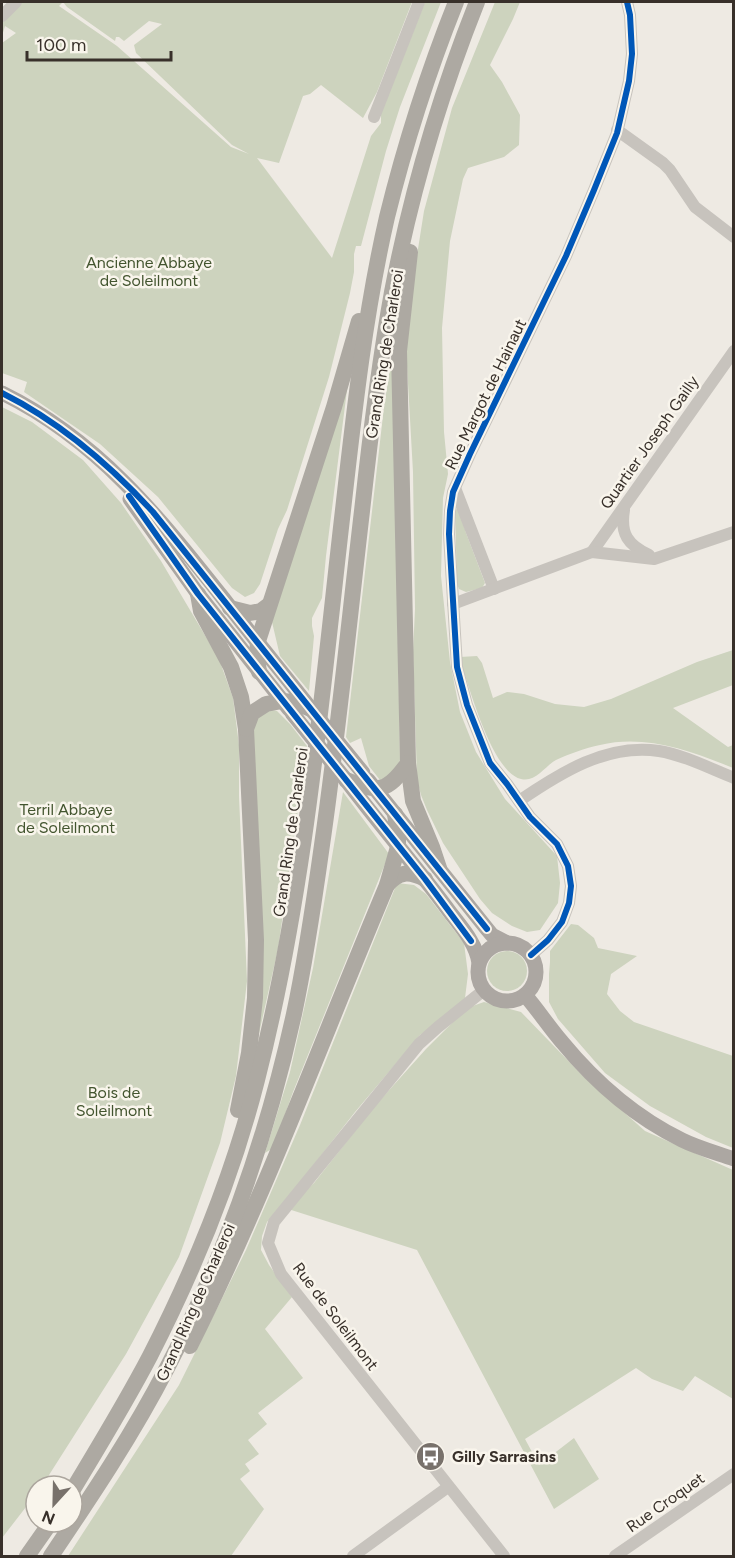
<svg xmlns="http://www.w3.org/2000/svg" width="735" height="1558" viewBox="0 0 735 1558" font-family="Figtree,sans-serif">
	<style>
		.green { fill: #cdd3be; fill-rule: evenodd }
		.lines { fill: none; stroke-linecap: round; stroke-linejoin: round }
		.minor { stroke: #c7c3bd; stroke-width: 12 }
		.major { stroke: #aca7a2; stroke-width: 15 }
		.highway { stroke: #ada9a2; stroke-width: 16 }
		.major-bridge { stroke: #aca7a2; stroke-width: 15 }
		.cycleway-casing { stroke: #f9f5ec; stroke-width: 10 }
		.cycleway { stroke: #0057b8; stroke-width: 6 }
		.labels { text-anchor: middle; stroke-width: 5; stroke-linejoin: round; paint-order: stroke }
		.park-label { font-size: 16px; fill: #43552f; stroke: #f9f5ec }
		.street-label { font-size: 16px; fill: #38302a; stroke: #f9f5ec }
		.poi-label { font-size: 16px; font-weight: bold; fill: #38302a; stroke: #f9f5ec; text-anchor: start }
	</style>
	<rect width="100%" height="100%" fill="#eeeae3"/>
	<g class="green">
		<path d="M20 2H412L377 92 363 118 321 85 310 94 303 96 279 163 257 158 332 258 371 136 381 123V113L425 2H441L400 107 386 151 361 246H356L354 254V272L350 293 329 377 287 510 278 529 260 584 254 593 245 597 232 588 158 497 100 444 24 392 27 382 2 373V43L16 33 5 26 2 36V21ZM63 2 67 7 115 41 116 37H119L124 41 149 21 162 24 134 45 136 53 232 145 249 154 231 147 117 46 59 6Z"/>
		<path d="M495 2H520L513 19 490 65 502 82 520 115 519 145 504 157 468 168 463 179 450 241 442 328 444 432 448 474 443 498 441 576 450 662 460 712 476 752 505 799 557 856 560 883 558 903 540 930 527 932 512 926 492 913 480 899 443 843 427 810 421 795 417 780 416 746 413 652 415 609 413 472 406 348 412 287 424 211 452 108Z"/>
		<path d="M393 349 400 760C397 769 390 777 380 780L369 766 361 738 350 743 346 737 384 407Z"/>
		<path d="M349 374 326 556 322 598 312 618V626L314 636 309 691 280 656 272 622Z"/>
		<path d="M2 407 32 422 83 460 121 503 161 561 219 659 233 698 239 745V796L247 981 236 1076 220 1143 179 1257 126 1354 42 1486H36V1494L2 1538Z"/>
		<path d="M459 508 466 533 485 583 482 588 466 592 459 589 457 584 455 510Z"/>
		<path d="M733 650V685L673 708 728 747 733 745V768C692 751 645 734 600 745 585 748 569 754 556 760 545 766 535 783 521 779 492 772 470 689 461 663L460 657 477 656 482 663 493 698 507 692 524 694 555 704 584 707 611 699 697 662Z"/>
		<path d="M267 709 277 711 290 724 307 746 278 949 258 1038 252 724Z"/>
		<path d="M343 792 389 854 293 1092 273 1148 265 1153 290 1072 313 968Z"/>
		<path d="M397 883 414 885 426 894 464 943 468 974 464 1006 420 1035 355 1112 294 1190 267 1222 262 1236 261 1250 269 1265 292 1297 265 1329 303 1378 258 1413 267 1424 248 1440 259 1454 245 1464 250 1471 240 1479 264 1509 231 1556H68L179 1385 246 1250 300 1125Z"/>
		<path d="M571 924 578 925 594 938 598 948 637 956 611 974 607 994 620 1011 634 1022 733 1056V1148L706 1137 650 1106 605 1073 558 1019 549 1002V974L550 962V951Z"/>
		<circle cx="507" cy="971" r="20"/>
		<path d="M484 1002 521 1012 582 1075 645 1131 733 1170V1399L695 1376 683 1391 652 1379 636 1368 525 1439 539 1465 574 1438 599 1479 554 1509 417 1250 285 1208 314 1183 374 1107 426 1049 467 1008Z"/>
	</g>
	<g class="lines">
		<g class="minor">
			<path d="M2 16 16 2"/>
			<path d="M374 117 419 2"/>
			<path d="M617 130 663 163 670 170 695 207 734 237"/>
			<path d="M455 488 494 589"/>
			<path d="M624 510C620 534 628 545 649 555"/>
			<path d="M592 552 734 351"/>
			<path d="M453 604 592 552 654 559 734 532"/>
			<path d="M519 801C560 773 607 743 659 751 684 755 711 769 734 778"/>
			<path d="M531 955 548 940 562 922 569 903 571 886 568 866 557 844 530 817 507 784 490 763 467 705 457 667 449 534 450 511 453 492 470 454 566 256 594 190 617 133 629 81 632 54 630 15 627 2"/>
			<path d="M484 990 438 1027 419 1044 274 1222 268 1243 281 1274 504 1556"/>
			<path d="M353 1556 448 1487"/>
			<path d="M615 1556 734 1474"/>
		</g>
		<g class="major">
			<path d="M2 393C98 440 158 516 223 598 252 636 282 672 311 709"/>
			<path d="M130 499 198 594 289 709"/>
			<path d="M346 780C379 824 416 866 449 911 461 927 476 943 479 963"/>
			<path d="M368 780 487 929 492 935 507 943"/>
			<circle cx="507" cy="972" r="29"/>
			<path d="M525 995C538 1010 549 1027 562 1042 595 1082 635 1117 682 1140 698 1148 717 1153 734 1159"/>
		</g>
		<g class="highway">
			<path d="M410 252 399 351 408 763 413 801 432 847 439 868"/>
			<path d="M198 594 201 611 231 667 241 697 246 729 256 940 255 998 249 1053 238 1110"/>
			<path d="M230 608 250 613 261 611 269 605"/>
			<path d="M259 672 257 657 258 641 334 407 359 321"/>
			<path d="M246 729 252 713 266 704 282 701 294 702 311 709"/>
			<path d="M346 780C378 793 387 793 408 763"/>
			<path d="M387 885C399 871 409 871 425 879"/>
			<path d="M190 1346C265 1196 322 1039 387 885L398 847V834L395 814"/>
			<path d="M72 1491C99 1446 126 1402 150 1356 195 1268 233 1175 257 1080 305 893 321 701 343 510 354 412 365 313 387 217 405 144 428 72 456 2"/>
			<path d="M27 1556 51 1522"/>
			<path d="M51 1556C92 1495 133 1434 167 1368 225 1257 267 1137 294 1014 306 958 314 902 322 845 338 734 349 622 362 511 370 438 379 364 392 292 411 193 440 95 477 2"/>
		</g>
		<g class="major-bridge">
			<path d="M311 709 363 773"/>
			<path d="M292 713 346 780"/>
		</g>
		<defs>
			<g id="cycleway">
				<path d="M2 393C60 422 109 464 153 512L487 929"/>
				<path d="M129 496 198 594 425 879 471 941"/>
				<path d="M531 955 548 940 562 922 569 903 571 886 568 866 557 844 530 817 507 784 490 763 467 705 457 667 449 534 450 511 453 492 470 454 566 256 594 190 617 133 629 81 632 54 630 15 627 2"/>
			</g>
		</defs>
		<use href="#cycleway" class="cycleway-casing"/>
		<use href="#cycleway" class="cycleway"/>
	</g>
	<defs>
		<symbol id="bus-disc" viewBox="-11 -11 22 22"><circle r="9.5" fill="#78716b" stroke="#f9f5ec"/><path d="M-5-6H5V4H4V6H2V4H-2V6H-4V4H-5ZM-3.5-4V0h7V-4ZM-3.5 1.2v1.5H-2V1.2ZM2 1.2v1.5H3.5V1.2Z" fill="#fff"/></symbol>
	</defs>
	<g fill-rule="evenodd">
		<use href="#bus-disc" x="414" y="1440" width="33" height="33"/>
	</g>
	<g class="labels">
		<g class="park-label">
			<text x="149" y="268">Ancienne Abbaye<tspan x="149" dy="18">de Soleilmont</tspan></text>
			<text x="66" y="815">Terril Abbaye<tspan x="66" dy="18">de Soleilmont</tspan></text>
			<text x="114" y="1098">Bois de<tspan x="114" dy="18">Soleilmont</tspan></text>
		</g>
		<g class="street-label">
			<text transform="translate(384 354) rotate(-81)" y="6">Grand Ring de Charleroi</text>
			<text transform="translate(485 394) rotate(-64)" y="6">Rue Margot de Hainaut</text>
			<text transform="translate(649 442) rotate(-55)" y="6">Quartier Joseph Gailly</text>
			<text transform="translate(290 832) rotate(-82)" y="6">Grand Ring de Charleroi</text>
			<text transform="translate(195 1302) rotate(-66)" y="6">Grand Ring de Charleroi</text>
			<text transform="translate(336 1316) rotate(53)" y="6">Rue de Soleilmont</text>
			<text transform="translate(665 1502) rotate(-35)" y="6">Rue Croquet</text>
		</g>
		<g class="poi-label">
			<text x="452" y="1462">Gilly Sarrasins</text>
		</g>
	</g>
	<rect width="735" height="1558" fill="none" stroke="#38302a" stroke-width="6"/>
	<g transform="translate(54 1504) rotate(202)"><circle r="28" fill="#f9f5ec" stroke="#aca69e" stroke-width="1.5"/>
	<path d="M0-4.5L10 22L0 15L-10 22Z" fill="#78716b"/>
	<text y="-9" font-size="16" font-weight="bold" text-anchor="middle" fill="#38302a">N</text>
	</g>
	<path d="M27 51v9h144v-9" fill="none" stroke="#38302a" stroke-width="3"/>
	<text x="36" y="51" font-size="18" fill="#38302a" stroke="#f9f5ec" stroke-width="4.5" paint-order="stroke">100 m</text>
</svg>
